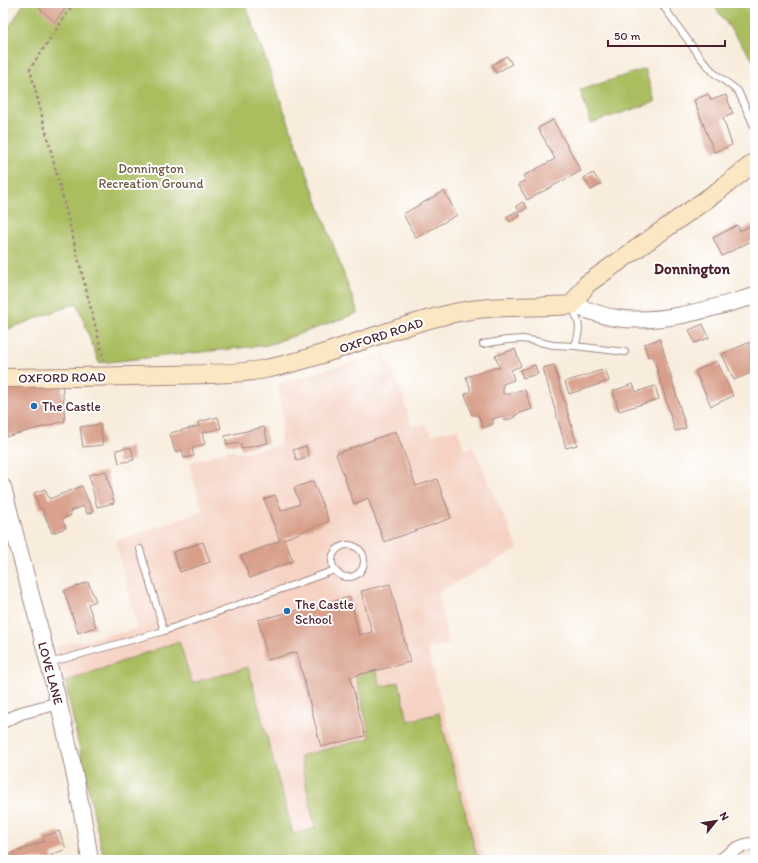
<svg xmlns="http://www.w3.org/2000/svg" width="758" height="863" viewBox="0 0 758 863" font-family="Itim,sans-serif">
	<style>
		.built { fill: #f5d2c2 }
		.green { fill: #aabe61; stroke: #7a6e46 }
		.building { fill: #d89f8a }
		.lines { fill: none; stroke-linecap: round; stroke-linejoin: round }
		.service-casing { stroke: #a18684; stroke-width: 8 }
		.minor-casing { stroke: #a18684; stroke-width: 14 }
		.tertiary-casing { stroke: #a18684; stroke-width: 18 }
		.secondary-casing { stroke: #a18684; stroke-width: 20 }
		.path { stroke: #a18684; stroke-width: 2.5; stroke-dasharray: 3 3; stroke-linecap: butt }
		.service { stroke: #fff; stroke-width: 6 }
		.minor { stroke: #fff; stroke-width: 12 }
		.tertiary { stroke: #fff; stroke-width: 16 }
		.secondary { stroke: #fbe7c3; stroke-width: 18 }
		.poi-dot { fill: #1f6fb2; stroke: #fff; stroke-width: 1.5 }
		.labels { text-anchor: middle; stroke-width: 4; stroke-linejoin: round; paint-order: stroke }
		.park-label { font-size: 13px; fill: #6c573e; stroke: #fff }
		.street-label { font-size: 13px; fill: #4a1f2b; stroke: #fff }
		.poi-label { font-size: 13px; fill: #4a1f2b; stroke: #fff; text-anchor: start }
		.quarter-label { font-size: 15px; font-weight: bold; fill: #4a1f2b; stroke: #fff }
	</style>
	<rect width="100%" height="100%" fill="#fff"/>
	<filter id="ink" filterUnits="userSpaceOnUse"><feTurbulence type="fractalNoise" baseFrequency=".025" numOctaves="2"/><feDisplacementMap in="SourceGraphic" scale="8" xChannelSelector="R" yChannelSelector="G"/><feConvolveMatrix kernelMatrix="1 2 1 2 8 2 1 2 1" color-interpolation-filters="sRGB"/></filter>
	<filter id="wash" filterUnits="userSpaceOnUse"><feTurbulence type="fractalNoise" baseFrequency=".012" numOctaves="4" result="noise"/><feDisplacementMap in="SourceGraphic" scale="16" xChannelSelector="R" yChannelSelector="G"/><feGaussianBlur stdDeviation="0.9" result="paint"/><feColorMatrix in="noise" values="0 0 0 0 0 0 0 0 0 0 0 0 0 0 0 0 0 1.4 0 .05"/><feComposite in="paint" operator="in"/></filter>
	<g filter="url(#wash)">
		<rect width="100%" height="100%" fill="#f8ecdc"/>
		<path class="built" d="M385 353 404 399 411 426 426 424 432 435 457 429 465 450 473 446 518 549 438 592 449 645 427 649 484 860H103L56 646 137 629 116 541 202 511 189 463 233 449 237 453 279 446 283 420 278 384Z"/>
		<g class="green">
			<path d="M24 3H245L358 313 268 345 99 363 77 303 3 331V37Z"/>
			<path d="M712 3H755V63Z"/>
			<path d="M645 69 655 102 591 123 580 90Z"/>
			<path d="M179 641 192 683 248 667 293 834 315 828 300 756 370 738 356 675 376 670 381 687 399 682 408 721 439 713 478 860H104L65 682Z"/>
		</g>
		<g id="blocks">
			<g class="building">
				<path d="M44 3H70L55 22 40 9Z"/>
				<path d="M507 56 512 64 496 73 492 65Z"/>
				<path d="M708 94 711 100 726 95 733 114 723 118 732 145 714 152 694 100Z"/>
				<path d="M553 120 581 171 527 200 518 184 526 180 523 176 555 159 538 128Z"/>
				<path d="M593 173 601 184 591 190 584 178Z"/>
				<path d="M444 191 457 215 416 238 403 214Z"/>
				<path d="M523 202 527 208 520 212 516 206Z"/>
				<path d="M517 211 520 216 510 222 506 217Z"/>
				<path d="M755 223V239L722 256 713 238 737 225 740 231Z"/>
				<path d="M703 324 709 338 695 343 689 330Z"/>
				<path d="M660 339 686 428 675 431 653 356 648 357 644 344Z"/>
				<path d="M755 340V371L734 380 722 354Z"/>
				<path d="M515 349 521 366 511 370 514 380 503 384V394H509L521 390H525L532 409 515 415V417L504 421 502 416 493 419V424L483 428 478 415H472L465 394 470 392V387L466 377 495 368H500L495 356Z"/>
				<path d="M717 361 733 396 711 406 695 371Z"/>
				<path d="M535 365 538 374 523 378 520 370Z"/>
				<path d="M554 365 577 445 566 448 543 368Z"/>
				<path d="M605 369 609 381 569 394 565 382Z"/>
				<path d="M62 382 65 421 5 437 3 430V392L8 386Z"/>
				<path d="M633 384 636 392 655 386 659 399 619 411 613 391Z"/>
				<path d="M218 417 221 428 202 433 205 444 192 448 194 456 184 458 182 450 175 452 170 433 199 426 198 422Z"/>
				<path d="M100 424 103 445 83 447 80 427Z"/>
				<path d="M264 427 268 443 241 449 240 443 227 445 225 436Z"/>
				<path d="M396 431 416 486 437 479 451 518 384 542 368 498 354 504 336 454Z"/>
				<path d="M306 446 309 457 297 461 293 450Z"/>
				<path d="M131 447 134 460 119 463 116 450Z"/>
				<path d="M106 471 114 503 97 507 89 475Z"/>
				<path d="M313 481 329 521 284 539 293 561 250 578 241 556 280 541 264 499 275 495 281 511 300 504 294 488Z"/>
				<path d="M82 486 93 512 87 514 84 506 70 511 71 515 62 519 66 528 52 533 42 508 40 509 34 493 45 489 49 499Z"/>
				<path d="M203 542 210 562 180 572 173 552Z"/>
				<path d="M88 582 96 601 88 604 96 627 78 633 64 591Z"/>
				<path d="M390 584 410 662 350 677 365 736 321 747 297 652 268 660 258 620 350 597 359 635 372 632 361 591Z"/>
				<path d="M59 831 66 849 51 855 53 859 10 860 8 855 44 841 43 837Z"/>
			</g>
		</g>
	</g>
	<g filter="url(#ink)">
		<use href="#blocks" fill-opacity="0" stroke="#a18684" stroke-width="1"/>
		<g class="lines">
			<defs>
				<g id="service">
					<path d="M661 3 700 57 714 73 738 91 755 128"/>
					<path d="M573 308C580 325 581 328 575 346"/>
					<path d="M483 344 507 340 523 339 535 341 553 345 575 346 625 352"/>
					<circle cx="348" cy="561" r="16"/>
					<path d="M140 549 164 631"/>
					<path d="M49 663 164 631 335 570"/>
				</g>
				<g id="minor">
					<path d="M3 722 21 713 59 703"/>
					<path d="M721 860C731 852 742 843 755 844"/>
				</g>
				<g id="tertiary">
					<path d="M572 305C586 309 601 316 616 318 661 325 712 308 755 296"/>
					<path d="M3 487C34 611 71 733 90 860"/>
				</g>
				<path id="secondary" d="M3 378C56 377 110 377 163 375 195 374 229 375 260 370 327 358 388 327 454 313 493 304 533 308 572 305L587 284 718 191 755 162"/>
			</defs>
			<use href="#service" class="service-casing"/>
			<use href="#minor" class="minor-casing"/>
			<use href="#tertiary" class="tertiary-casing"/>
			<use href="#secondary" class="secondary-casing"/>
			<path class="path" d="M74 3 30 69 104 360"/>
			<use href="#service" class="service"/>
			<use href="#minor" class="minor"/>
			<use href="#tertiary" class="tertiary"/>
			<use href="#secondary" class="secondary"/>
		</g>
	</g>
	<g class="poi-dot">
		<circle cx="34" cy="406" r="4"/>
		<circle cx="287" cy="611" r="4"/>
	</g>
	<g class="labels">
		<g class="park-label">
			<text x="151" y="173">Donnington<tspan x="151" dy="15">Recreation Ground</tspan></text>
		</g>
		<g class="street-label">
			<text transform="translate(381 335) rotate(-18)" y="5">OXFORD ROAD</text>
			<text transform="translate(62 377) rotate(-1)" y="5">OXFORD ROAD</text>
			<text transform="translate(51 673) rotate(75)" y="5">LOVE LANE</text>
		</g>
		<g class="poi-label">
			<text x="42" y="411">The Castle</text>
			<text x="295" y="609">The Castle<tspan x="295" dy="15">School</tspan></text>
		</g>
		<g class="quarter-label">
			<text x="692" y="274">Donnington</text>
		</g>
	</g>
	<rect width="758" height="863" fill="none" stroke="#fff" stroke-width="16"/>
	<g transform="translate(716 821) rotate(60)" stroke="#ffffff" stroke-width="3" paint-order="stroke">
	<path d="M0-3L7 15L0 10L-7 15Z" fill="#4a1f2b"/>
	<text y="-6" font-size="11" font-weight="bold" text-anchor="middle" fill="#4a1f2b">N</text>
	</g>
	<path d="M608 40v6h117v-6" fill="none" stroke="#4a1f2b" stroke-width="2"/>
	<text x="614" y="40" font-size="12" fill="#4a1f2b" stroke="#ffffff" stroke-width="3" paint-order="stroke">50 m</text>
</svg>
